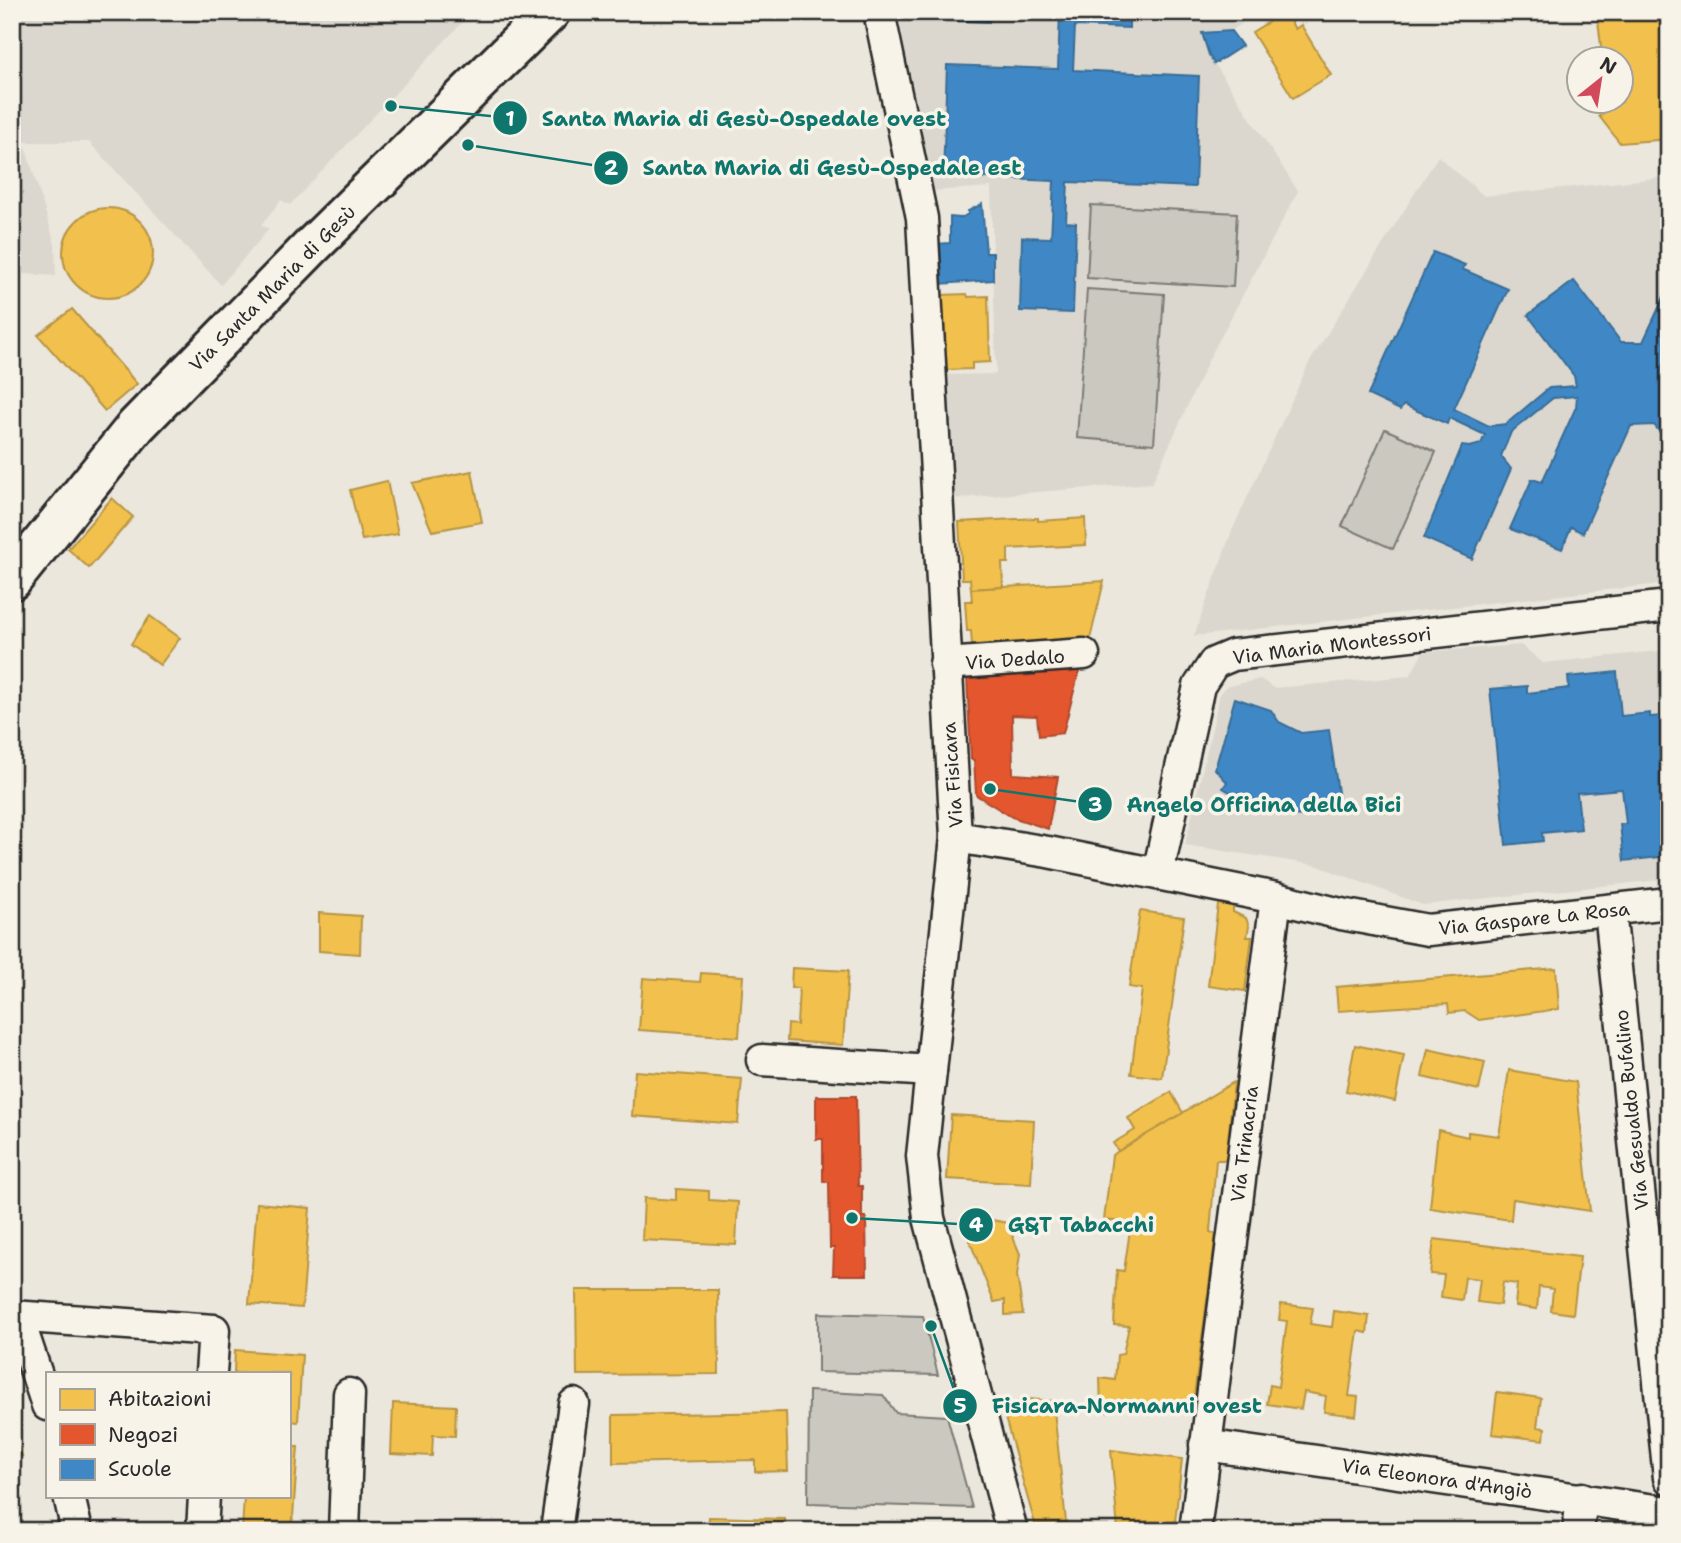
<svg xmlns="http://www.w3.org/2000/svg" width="1681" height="1543" viewBox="0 0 1681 1543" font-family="'Shantell Sans',sans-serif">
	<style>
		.built { fill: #dbd7ce }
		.green { fill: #cbc8bf; stroke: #7b7a75; stroke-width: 2 }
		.homes { fill: #f2c14e; stroke: #b69444; stroke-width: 2 }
		.shops { fill: #e4572e; stroke: #ac4a2d; stroke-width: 2 }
		.schools { fill: #3f88c5; stroke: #396c97; stroke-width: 2 }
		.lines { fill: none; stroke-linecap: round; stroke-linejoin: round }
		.minor-casing { stroke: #2b2b2b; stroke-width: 35 }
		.secondary-casing { stroke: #2b2b2b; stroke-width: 44 }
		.minor { stroke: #f7f3e8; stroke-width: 30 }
		.secondary { stroke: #f7f3e8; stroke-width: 38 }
		.labels { text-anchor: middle; stroke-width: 7; stroke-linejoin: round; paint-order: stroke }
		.street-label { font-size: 19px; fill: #2b2b2b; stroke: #f7f3e8 }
		.leader { fill: none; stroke: #0f766e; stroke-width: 2.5 }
		.callout-dot { fill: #0f766e; stroke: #f7f3e8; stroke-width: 2.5 }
		.mark-label { font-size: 21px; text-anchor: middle; font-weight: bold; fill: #fff }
		.callout-label { font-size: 21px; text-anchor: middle; font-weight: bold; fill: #0f766e; stroke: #f7f3e8; stroke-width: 7; stroke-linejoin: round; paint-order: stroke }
	</style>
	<rect width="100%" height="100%" fill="#ebe7dd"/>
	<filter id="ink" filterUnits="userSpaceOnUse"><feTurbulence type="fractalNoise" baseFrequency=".0143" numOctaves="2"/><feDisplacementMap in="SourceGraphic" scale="14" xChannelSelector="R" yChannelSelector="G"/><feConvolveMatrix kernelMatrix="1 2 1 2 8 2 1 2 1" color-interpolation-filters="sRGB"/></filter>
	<g filter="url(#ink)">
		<g class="built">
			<path d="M12 12H472L290 205 281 200 261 225 269 229 221 285 89 142H24L55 244 56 276 12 273Z"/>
			<path d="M898 12H1258L1231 31 1202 34 1209 55 1298 191 1209 359 1152 483 949 499 944 375 996 374 991 187 932 191Z"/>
			<path d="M1438 156 1484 196 1669 177V583L1194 636 1231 533 1309 363Z"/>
			<path d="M1521 645 1543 663 1669 650V879L1423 905 1315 865 1185 845 1220 694 1225 687 1260 679 1274 688 1410 676 1423 652Z"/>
		</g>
		<g class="green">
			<path d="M1091 205 1237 213 1233 287 1087 278Z"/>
			<path d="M1087 289 1164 294 1154 444 1077 438Z"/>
			<path d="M1385 429 1436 452 1393 549 1342 526Z"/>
			<path d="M818 1313 923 1316 938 1375 818 1372Z"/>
			<path d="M809 1391 883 1395 896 1413 947 1416 972 1508 808 1503Z"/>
		</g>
		<g class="homes">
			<path d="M1285 12 1295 29 1301 25 1331 75 1293 98 1252 32Z"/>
			<path d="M1597 12H1669V139L1620 143 1599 116 1607 111 1600 102H1622V60H1596L1601 46Z"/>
			<circle cx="108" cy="253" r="45"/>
			<path d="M967 294 968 297 988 296 990 362 972 363V369L943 370 940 295Z"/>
			<path d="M72 309 137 384 105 411 38 335Z"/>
			<path d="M472 471 482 522 432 531 412 483Z"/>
			<path d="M387 481 398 534 362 540 350 490Z"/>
			<path d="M112 498 133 517 89 568 68 549Z"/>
			<path d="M1038 518V521L1085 518 1086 545 1008 549V563H1002L1003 587 971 589 970 579H962L959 522Z"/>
			<path d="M1104 581 1090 639 972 645 971 631H967L965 601H972L971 589Z"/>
			<path d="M150 616 180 638 160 665 131 644Z"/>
			<path d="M1218 904 1233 906V912L1246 918 1249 926 1247 937H1252L1245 991 1208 986Z"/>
			<path d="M1140 911 1184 917 1162 1078 1131 1074 1142 989 1129 987Z"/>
			<path d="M319 913 361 916 360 954 319 951Z"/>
			<path d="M792 968 848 971 843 1045 787 1041 788 1024 797 1025 799 988H791Z"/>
			<path d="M1556 968 1559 1009 1479 1020 1465 1011 1449 1013 1448 1004 1338 1011 1336 987Z"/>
			<path d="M701 973 743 976 739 1037 639 1030 643 978 700 982Z"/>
			<path d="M1355 1045 1404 1055 1395 1101 1346 1091Z"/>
			<path d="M1428 1049 1485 1062 1479 1090 1422 1077Z"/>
			<path d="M1509 1070 1576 1082 1590 1211 1513 1199 1511 1220 1430 1208 1438 1130 1468 1137V1132L1499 1136Z"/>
			<path d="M635 1071 742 1079 738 1124 632 1116Z"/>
			<path d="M1234 1082 1226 1160H1216L1210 1232 1216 1234 1193 1404 1138 1403 1134 1407 1110 1404 1107 1412 1101 1408 1100 1378 1115 1380 1117 1355 1123 1354 1129 1326 1114 1325 1117 1270 1124 1271 1131 1223 1104 1220 1112 1155Z"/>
			<path d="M1171 1092 1183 1113 1118 1151 1113 1143 1135 1130 1128 1118Z"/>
			<path d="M951 1115 1034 1120 1031 1184 947 1179Z"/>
			<path d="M676 1189 709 1191V1200L738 1202 736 1245 642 1240 644 1198 676 1200Z"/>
			<path d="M257 1203 310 1208 302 1308 249 1304Z"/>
			<path d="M987 1219 1007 1223 1020 1254 1017 1275 1023 1314 1005 1315V1300L994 1302 963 1224H976Z"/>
			<path d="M1434 1239 1580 1257 1573 1314 1551 1311 1553 1289 1539 1287 1537 1309 1515 1306 1517 1284 1503 1282 1500 1305 1477 1302 1480 1279 1465 1277 1462 1300 1441 1297 1444 1275 1430 1274Z"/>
			<path d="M576 1290H718L719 1374 577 1375Z"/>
			<path d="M1281 1304 1313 1308 1310 1324 1332 1327 1334 1311 1369 1316 1367 1333 1358 1331 1349 1396 1358 1397 1356 1416 1324 1412 1326 1396 1304 1392 1301 1409 1267 1404 1270 1385 1278 1387 1287 1321 1279 1320Z"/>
			<path d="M235 1350 302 1355 298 1422 289 1421V1373H234Z"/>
			<path d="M1497 1392 1541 1398 1537 1427 1545 1428 1544 1440 1492 1434Z"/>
			<path d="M1028 1399 1053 1401 1066 1522 1035 1524 1002 1407Z"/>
			<path d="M393 1403 456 1406 455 1436 433 1435 432 1456 391 1454Z"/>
			<path d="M786 1412 788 1471 755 1472V1460L613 1463V1415Z"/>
			<path d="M12 1433 22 1456 12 1460Z"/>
			<path d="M289 1447H298L292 1531H242L244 1496H289Z"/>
			<path d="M1111 1450 1182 1459 1174 1531H1118Z"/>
			<path d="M709 1517 785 1519V1531H708Z"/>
		</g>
		<g class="shops">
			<path d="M1034 668H1080L1063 733 1039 736 1037 716 1012 715 1013 774 1058 777 1048 829 1012 817 976 795 974 760 971 759 967 677 1035 675Z"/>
			<path d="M816 1096H856L858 1186H862V1217H866L867 1275H833L834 1248H830L829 1182 823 1181V1139H816Z"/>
		</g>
		<g class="schools">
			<path d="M945 12H989V22L945 20Z"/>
			<path d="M1060 12H1129V28L1075 26 1073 70 1199 76 1195 187 1068 182 1066 222 1076 223 1073 313 1020 311 1022 237 1051 238 1054 181 943 176 947 65 1058 69Z"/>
			<path d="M1231 31 1242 46 1214 64 1209 55 1202 33Z"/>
			<path d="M982 204 986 253H993V280L940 284 937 244 950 243V217L961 218 968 214V211Z"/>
			<path d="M1433 252 1465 265 1462 269 1508 289 1454 409 1489 426 1506 424 1549 388 1576 386 1574 376 1528 315 1574 281 1621 342H1643L1669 286V444L1654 425 1631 426 1583 533 1571 527 1562 549 1510 529 1532 479 1542 482 1576 407 1577 396 1553 398 1511 432 1501 456 1511 469 1472 559 1424 538 1462 446 1470 447 1481 444 1485 435 1449 418 1447 424 1404 405 1400 410 1368 395Z"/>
			<path d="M1617 672 1621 716 1650 713V717L1663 716 1669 770V856L1624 861 1620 824H1626L1622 789 1577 793 1581 829 1542 833 1543 841 1506 845 1490 689 1527 686V693L1569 688 1568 677Z"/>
			<path d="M1235 698 1271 710 1279 722 1301 733 1329 730 1340 806 1312 808V816L1283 815 1253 806 1223 788 1227 782 1215 769Z"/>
		</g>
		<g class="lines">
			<defs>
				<g id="minor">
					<path d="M879 12 922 218 956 837 922 1156 929 1218 1012 1531"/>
					<path d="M945 664 1084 654"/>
					<path d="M956 837 1048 852 1276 898 1195 1531"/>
					<path d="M1158 873 1199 686 1214 663 1233 655 1669 606"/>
					<path d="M1276 898 1341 914 1428 930 1669 903"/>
					<path d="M1610 910 1669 1478"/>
					<path d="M762 1060 931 1071"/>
					<path d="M12 1316 214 1330 211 1373"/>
					<path d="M18 1318 47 1405"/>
					<path d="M1205 1445 1669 1512"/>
					<path d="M69 1496 77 1531"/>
					<path d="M202 1531 204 1496"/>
					<path d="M344 1531 349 1394"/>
					<path d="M556 1531 574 1404"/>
					<path d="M1578 1531 1582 1498"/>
				</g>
				<path id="secondary" d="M12 580 136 426 313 245 550 12"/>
			</defs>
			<use href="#minor" class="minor-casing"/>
			<use href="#secondary" class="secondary-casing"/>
			<use href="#minor" class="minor"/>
			<use href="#secondary" class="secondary"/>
		</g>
	</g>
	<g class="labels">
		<g class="street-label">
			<text transform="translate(272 288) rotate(-45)" y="7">Via Santa Maria di Gesù</text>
			<text transform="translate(1332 645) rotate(-7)" y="7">Via Maria Montessori</text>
			<text transform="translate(1015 659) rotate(-4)" y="7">Via Dedalo</text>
			<text transform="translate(952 775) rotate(-94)" y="7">Via Fisicara</text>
			<text transform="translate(1534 918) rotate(-6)" y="7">Via Gaspare La Rosa</text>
			<text transform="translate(1631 1110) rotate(-96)" y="7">Via Gesualdo Bufalino</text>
			<text transform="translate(1244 1144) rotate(-83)" y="7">Via Trinacria</text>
			<text transform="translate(1437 1478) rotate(8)" y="7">Via Eleonora d'Angiò</text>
		</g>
	</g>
	<path class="leader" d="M391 106L510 118M468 145L611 168M990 789L1095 804M852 1218L976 1225M931 1326L960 1406"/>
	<g class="callout-dot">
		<circle cx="391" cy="106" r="7"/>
		<circle cx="468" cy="145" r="7"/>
		<circle cx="990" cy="789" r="7"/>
		<circle cx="852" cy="1218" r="7"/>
		<circle cx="931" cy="1326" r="7"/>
		<circle cx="510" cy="118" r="18"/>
		<circle cx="611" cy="168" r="18"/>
		<circle cx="1095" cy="804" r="18"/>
		<circle cx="976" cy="1225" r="18"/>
		<circle cx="960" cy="1406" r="18"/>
	</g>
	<g class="mark-label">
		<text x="510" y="126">1</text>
		<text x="611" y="175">2</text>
		<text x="1095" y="812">3</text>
		<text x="976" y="1232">4</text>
		<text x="960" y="1413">5</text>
	</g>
	<g class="callout-label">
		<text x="744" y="126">Santa Maria di Gesù-Ospedale ovest</text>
		<text x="832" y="175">Santa Maria di Gesù-Ospedale est</text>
		<text x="1264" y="812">Angelo Officina della Bici</text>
		<text x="1081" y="1232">G&amp;T Tabacchi</text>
		<text x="1127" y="1413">Fisicara-Normanni ovest</text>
	</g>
	<rect width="1681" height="1543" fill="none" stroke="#f7f3e8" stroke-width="42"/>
	<rect x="21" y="21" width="1639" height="1501" fill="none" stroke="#2b2b2b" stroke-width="2.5" filter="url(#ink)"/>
	<rect x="46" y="1372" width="245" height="126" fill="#f7f3e8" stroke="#a5a39c" stroke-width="2"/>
	<rect x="60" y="1389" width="35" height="21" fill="#f2c14e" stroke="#a5a39c" stroke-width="2"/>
	<text x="108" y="1406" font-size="21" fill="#2b2b2b">Abitazioni</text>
	<rect x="60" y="1424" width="35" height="21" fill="#e4572e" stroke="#a5a39c" stroke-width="2"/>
	<text x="108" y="1442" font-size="21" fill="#2b2b2b">Negozi</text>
	<rect x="60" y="1459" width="35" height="21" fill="#3f88c5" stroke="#a5a39c" stroke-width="2"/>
	<text x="108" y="1476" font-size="21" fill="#2b2b2b">Scuole</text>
	<g transform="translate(1600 80) rotate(30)"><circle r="33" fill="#f7f3e8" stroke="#a5a39c" stroke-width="2"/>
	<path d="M0-5L12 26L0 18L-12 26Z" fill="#d1495b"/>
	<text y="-10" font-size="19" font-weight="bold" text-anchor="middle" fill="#2b2b2b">N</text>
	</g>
</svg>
